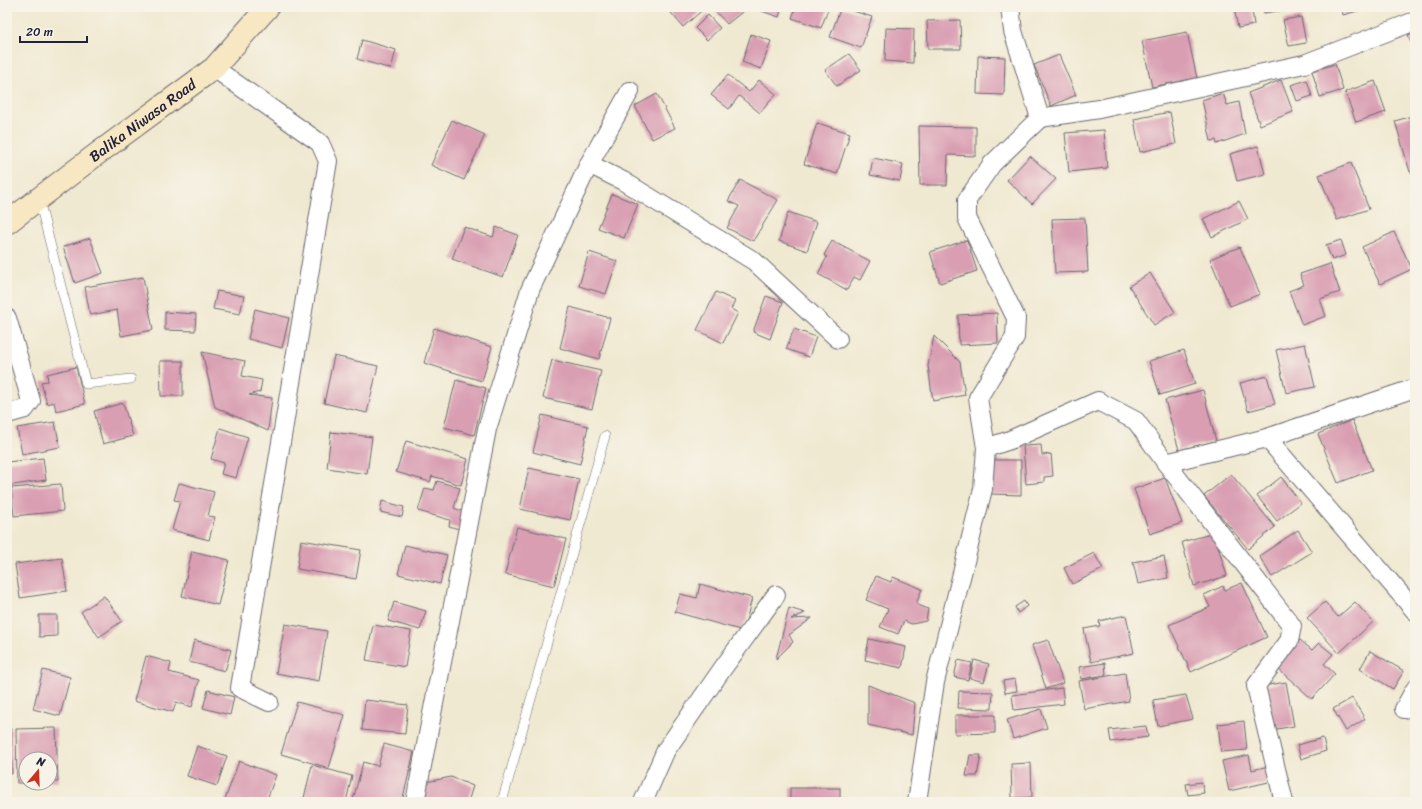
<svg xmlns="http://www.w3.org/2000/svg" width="1422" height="809" viewBox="0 0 1422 809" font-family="Sriracha,sans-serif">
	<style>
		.building { fill: #d99eb2 }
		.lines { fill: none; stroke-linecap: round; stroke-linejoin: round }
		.lane-casing { stroke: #6a6870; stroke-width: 10 }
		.street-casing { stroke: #6a6870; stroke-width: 20 }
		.secondary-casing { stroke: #6a6870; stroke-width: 24 }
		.lane { stroke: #fff; stroke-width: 9 }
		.street { stroke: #fff; stroke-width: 18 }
		.secondary { stroke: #f7e8c3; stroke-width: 22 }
		.labels { text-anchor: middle; stroke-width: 3.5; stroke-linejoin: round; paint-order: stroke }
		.street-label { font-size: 15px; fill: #22223b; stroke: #f7f3e8 }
	</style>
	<rect width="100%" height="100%" fill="#f7f3e8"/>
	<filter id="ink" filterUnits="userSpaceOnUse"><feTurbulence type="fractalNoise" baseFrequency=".025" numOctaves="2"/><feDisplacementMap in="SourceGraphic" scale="8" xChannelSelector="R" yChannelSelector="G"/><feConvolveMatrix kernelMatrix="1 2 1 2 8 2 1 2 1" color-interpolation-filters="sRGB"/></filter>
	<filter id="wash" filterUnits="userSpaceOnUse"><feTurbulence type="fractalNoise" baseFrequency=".012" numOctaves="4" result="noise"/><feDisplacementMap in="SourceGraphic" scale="16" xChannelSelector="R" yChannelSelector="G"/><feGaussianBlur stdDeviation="0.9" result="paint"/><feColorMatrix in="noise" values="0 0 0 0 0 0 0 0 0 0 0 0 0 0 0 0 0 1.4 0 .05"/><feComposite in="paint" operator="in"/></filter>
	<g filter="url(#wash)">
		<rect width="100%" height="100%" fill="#f0e9d1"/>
		<g id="blocks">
			<g class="building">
				<path d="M678 7H706L683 27 671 13Z"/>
				<path d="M722 7H745L746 9 727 24 716 12Z"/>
				<path d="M750 7H782L779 17Z"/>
				<path d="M796 7H829L821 28 792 18Z"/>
				<path d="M841 7 872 17 861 48 830 37Z"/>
				<path d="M1263 7H1285L1286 10 1264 13Z"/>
				<path d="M1341 7H1360L1361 10 1343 15Z"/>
				<path d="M1252 10 1254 25 1238 28 1235 12Z"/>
				<path d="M708 15 720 28 707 40 695 28Z"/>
				<path d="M1301 17 1306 43 1289 46 1283 20Z"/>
				<path d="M960 20 961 49H928L927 21Z"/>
				<path d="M886 28 914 29 913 63 885 61Z"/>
				<path d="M1187 32 1197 78 1152 87 1142 41Z"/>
				<path d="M1415 32V52L1408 35Z"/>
				<path d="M751 34 771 41 761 69 742 62Z"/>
				<path d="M362 40 396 50 391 69 357 59Z"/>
				<path d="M849 54 861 70 837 86 825 70Z"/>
				<path d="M1059 55 1076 95 1051 106 1034 65Z"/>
				<path d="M978 56 1005 57 1004 95 977 94Z"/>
				<path d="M1335 64 1343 90 1320 97 1312 71Z"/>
				<path d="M728 75 749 92 759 80 776 94 760 113 739 96 729 109 711 95Z"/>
				<path d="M1281 80 1293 112 1260 125 1248 93Z"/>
				<path d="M1307 80 1312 96 1297 101 1291 85Z"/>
				<path d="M1375 81 1386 112 1356 122 1345 92Z"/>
				<path d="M1223 93 1227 105 1239 102 1245 134 1217 144 1216 140 1211 141 1202 100Z"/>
				<path d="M657 94 675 128 652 139 635 106Z"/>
				<path d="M1170 112 1176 144 1140 152 1134 119Z"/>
				<path d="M1415 115V171L1410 172 1395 121Z"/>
				<path d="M452 120 485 135 464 180 431 165Z"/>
				<path d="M817 123 850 133 837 174 804 164Z"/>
				<path d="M919 126 976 127V156L948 155 947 185H920Z"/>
				<path d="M1104 130 1107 168 1069 172 1065 133Z"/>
				<path d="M1258 146 1265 174 1237 181 1230 154Z"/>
				<path d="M1030 156 1056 179 1032 204 1007 180Z"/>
				<path d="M873 158 903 164 900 181 870 175Z"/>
				<path d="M1351 163 1369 209 1337 220 1319 175Z"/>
				<path d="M740 180 778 200 753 241 727 228 739 206 728 201Z"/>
				<path d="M612 194 638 204 624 238 598 228Z"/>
				<path d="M1239 201 1248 219 1212 237 1203 219Z"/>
				<path d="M788 212 817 222 807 251 779 241Z"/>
				<path d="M1085 218 1088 272 1055 273 1052 219Z"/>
				<path d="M464 227 493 237 496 227 518 235 503 277 452 259Z"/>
				<path d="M1394 232 1412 269 1380 284 1362 247Z"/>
				<path d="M90 238 103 273 75 283 63 247Z"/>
				<path d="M967 240 977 271 940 283 930 252Z"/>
				<path d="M1341 240 1346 255 1332 260 1326 245Z"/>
				<path d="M832 241 870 261 860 280 854 277 847 290 818 274 827 257 824 255Z"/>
				<path d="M1240 247 1260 294 1230 306 1210 259Z"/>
				<path d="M589 252 617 261 606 294 579 286Z"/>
				<path d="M1330 264 1340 292 1320 299 1326 316 1302 325 1289 291 1304 285 1300 274Z"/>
				<path d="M1150 273 1175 312 1154 325 1129 286Z"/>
				<path d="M143 277 153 330 121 336 117 310 90 315 85 287Z"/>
				<path d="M217 291 244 296 240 314 213 309Z"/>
				<path d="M716 292 735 301 731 309 738 313 723 343 697 330Z"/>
				<path d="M766 296 783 302 770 339 753 332Z"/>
				<path d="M570 307 610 318 599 359 560 348Z"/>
				<path d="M255 309 289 318 282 348 248 339Z"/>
				<path d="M165 312 196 314 195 331 165 330Z"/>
				<path d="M997 313 998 343 959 345 958 315Z"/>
				<path d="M434 328 492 347 482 381 424 363Z"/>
				<path d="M794 329 816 337 809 357 786 349Z"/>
				<path d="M934 336 960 362 965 395 933 401 928 366Z"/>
				<path d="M1305 344 1315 387 1286 393 1276 350Z"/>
				<path d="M1184 350 1195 384 1160 395 1149 361Z"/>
				<path d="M202 352 245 361 242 376 262 380 260 392 249 395 272 398 268 431 215 407Z"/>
				<path d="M334 356 378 366 367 413 324 403Z"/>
				<path d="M552 360 601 371 592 409 543 398Z"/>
				<path d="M160 361H183V396H161Z"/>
				<path d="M76 367 85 404 56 411 54 402 47 404 41 382 48 381 47 374Z"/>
				<path d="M1267 376 1275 404 1248 411 1240 383Z"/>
				<path d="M456 380 486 388 474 435 444 427Z"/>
				<path d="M1203 390 1216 441 1179 450 1165 400Z"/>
				<path d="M123 403 133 436 103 444 94 411Z"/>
				<path d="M542 415 588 426 580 464 533 452Z"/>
				<path d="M1352 420 1372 470 1338 483 1318 434Z"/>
				<path d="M55 422 60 447 22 454 17 428Z"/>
				<path d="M220 428 248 437 236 478 221 474 224 463 211 459Z"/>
				<path d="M331 432 372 437 367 474 327 468Z"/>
				<path d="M406 441 468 459 461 485 432 476 430 482 396 472Z"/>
				<path d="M1041 445 1042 455 1051 454 1053 476 1044 477V482L1026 484 1023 446Z"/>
				<path d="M43 458 46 480 7 486V462Z"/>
				<path d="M992 460H1021V495L991 494Z"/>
				<path d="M529 468 579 479 570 520 520 509Z"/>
				<path d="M1231 474 1275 527 1248 549 1204 496Z"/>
				<path d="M1281 477 1301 503 1277 521 1257 496Z"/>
				<path d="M1165 478 1182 523 1150 534 1134 489Z"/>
				<path d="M437 481 460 488 454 508 464 512 459 529 449 526 450 520 418 511 425 488 434 490Z"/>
				<path d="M179 483 214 492 208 516 215 517 209 540 172 530 180 501 174 500Z"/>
				<path d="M61 484 63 511 14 516 11 488Z"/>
				<path d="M382 501 404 507 402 517 380 512Z"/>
				<path d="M517 527 566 539 554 586 505 574Z"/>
				<path d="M1298 530 1312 552 1272 577 1259 556Z"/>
				<path d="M1214 533 1227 576 1194 586 1182 542Z"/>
				<path d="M301 540 361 550 356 579 297 569Z"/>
				<path d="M405 545 447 555 440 584 398 574Z"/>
				<path d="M192 551 229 560 218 605 182 596Z"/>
				<path d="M1094 553 1103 569 1072 584 1064 568Z"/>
				<path d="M1164 556 1168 578 1138 584 1133 562Z"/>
				<path d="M62 558 67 591 20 598 15 564Z"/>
				<path d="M876 576 891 582 893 577 922 589 916 604 928 609 926 621 912 624 904 621 898 634 880 627 888 609 866 600Z"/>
				<path d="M1242 583 1267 637 1191 672 1169 625 1210 607 1204 595 1223 586 1225 590Z"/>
				<path d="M700 584 752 598 746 621 740 630 675 612 680 594 697 598Z"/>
				<path d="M104 596 122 621 99 637 81 612Z"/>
				<path d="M1024 601 1027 606 1018 613 1015 607Z"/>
				<path d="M394 602 426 611 420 630 388 621Z"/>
				<path d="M1325 602 1338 617 1355 602 1373 622 1339 653 1307 618Z"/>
				<path d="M789 608 805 613 791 619 812 618 789 635 793 642 776 659Z"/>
				<path d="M39 615H57V636L39 637Z"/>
				<path d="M1126 615 1134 653 1091 662 1084 629 1100 626 1099 621Z"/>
				<path d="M285 624 327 631 319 681 276 673Z"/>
				<path d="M373 625 411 631 405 667 366 660Z"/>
				<path d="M869 639 906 647 902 668 865 660Z"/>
				<path d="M194 640 231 650 225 671 189 662Z"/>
				<path d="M1048 640 1063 683 1046 689 1032 645Z"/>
				<path d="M1300 640 1312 650 1319 643 1333 654 1324 664 1335 674 1312 699 1276 667Z"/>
				<path d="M1370 651 1404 671 1393 689 1360 669Z"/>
				<path d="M146 656 171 663 169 672 199 680 192 707 176 702 173 712 134 701Z"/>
				<path d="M958 660 972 663 968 680 954 677Z"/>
				<path d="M974 660 989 664 984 682 970 678Z"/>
				<path d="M1105 663 1106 675 1081 679 1079 667Z"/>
				<path d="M43 670 70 677 60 716 33 709Z"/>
				<path d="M1125 673 1129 701 1084 709 1079 681Z"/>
				<path d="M1015 679 1017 691 1005 693 1003 681Z"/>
				<path d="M1286 682 1294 726 1272 730 1263 686Z"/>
				<path d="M868 685 915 703 912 735 868 725Z"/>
				<path d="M1062 688 1064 704 1014 710 1012 695Z"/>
				<path d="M208 690 234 697 230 715 203 708Z"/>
				<path d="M959 691 993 692 992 709 958 708Z"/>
				<path d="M1186 695 1193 719 1158 726 1153 700Z"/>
				<path d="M1352 698 1365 719 1346 731 1333 709Z"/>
				<path d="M365 700 408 705 405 734 362 730Z"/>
				<path d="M297 702 345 715 329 768 281 754Z"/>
				<path d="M1041 709 1047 728 1013 739 1007 720Z"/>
				<path d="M955 715H995V733L955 734Z"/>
				<path d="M1244 721 1247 750 1221 752 1218 724Z"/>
				<path d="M1146 726 1148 737 1111 742 1109 730Z"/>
				<path d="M7 727 11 729 12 774H7Z"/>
				<path d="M56 728 58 782H50V759H26V783H17L16 729Z"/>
				<path d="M1323 738 1326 751 1301 759 1297 745Z"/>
				<path d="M384 744 414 752 402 802H363L353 800 363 762 378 766Z"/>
				<path d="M197 746 227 756 217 786 187 776Z"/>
				<path d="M970 755H981L977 776H966Z"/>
				<path d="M1249 755 1252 770 1269 766 1273 781 1229 791 1222 761Z"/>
				<path d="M239 761 276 775 266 802H224Z"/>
				<path d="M1031 763 1032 797 1012 798 1011 764Z"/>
				<path d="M312 765 352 776 346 802H303Z"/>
				<path d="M451 777 473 786 468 802H422L426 782Z"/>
				<path d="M1202 782 1204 793 1188 795 1186 784Z"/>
				<rect x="790" y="788" width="50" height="14"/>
			</g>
		</g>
	</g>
	<g filter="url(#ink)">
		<use href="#blocks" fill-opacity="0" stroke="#6a6870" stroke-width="1"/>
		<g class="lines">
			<defs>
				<g id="lane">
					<path d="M39 200 86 384 131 379"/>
					<path d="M502 802 605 436"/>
				</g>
				<g id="street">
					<path d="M214 68 320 143 328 161 240 688 269 702"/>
					<path d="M1040 118 1099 109 1304 64 1415 21"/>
					<path d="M589 164 623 181 754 261 838 339"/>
					<path d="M7 318 31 401 25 409 7 414"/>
					<path d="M1267 438 1415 611"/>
					<path d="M986 448 1010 440 1098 401 1136 421 1166 463 1267 438 1415 388"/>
					<path d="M1166 463 1292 626 1289 641 1256 686 1284 802"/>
					<path d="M1404 709 1415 689"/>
					<path d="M415 802 487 429 530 290 589 164 630 91"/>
					<path d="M643 802 666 750 723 668 776 595"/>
					<path d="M917 802 935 682 983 489 986 448 978 398 1015 337 1016 318 967 218V200L992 164 1040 118 1013 31 1010 7"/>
				</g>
				<g id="secondary">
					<path id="s1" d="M7 223 93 157 214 68 268 7"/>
				</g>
			</defs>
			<use href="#lane" class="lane-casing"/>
			<use href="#street" class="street-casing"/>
			<use href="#secondary" class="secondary-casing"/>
			<use href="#lane" class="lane"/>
			<use href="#street" class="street"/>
			<use href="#secondary" class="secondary"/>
		</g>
	</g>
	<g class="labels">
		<g class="street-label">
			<text dy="5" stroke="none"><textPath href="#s1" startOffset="170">Balika Niwasa Road</textPath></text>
		</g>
	</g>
	<rect width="1422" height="809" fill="none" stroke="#f7f3e8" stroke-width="24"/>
	<g transform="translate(38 771) rotate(19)"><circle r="19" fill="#f7f3e8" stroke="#a29fa3"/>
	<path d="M0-3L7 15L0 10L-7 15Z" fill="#c8321e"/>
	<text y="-6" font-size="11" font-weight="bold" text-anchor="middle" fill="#22223b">N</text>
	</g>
	<path d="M20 36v6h67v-6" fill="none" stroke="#22223b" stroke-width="2"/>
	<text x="26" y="36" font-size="12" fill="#22223b" stroke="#f7f3e8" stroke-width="3" paint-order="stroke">20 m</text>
</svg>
